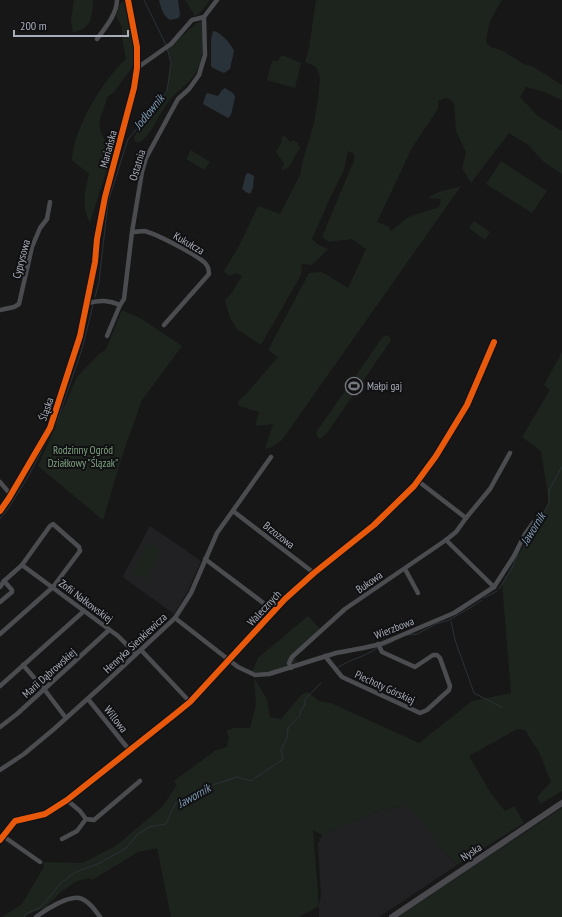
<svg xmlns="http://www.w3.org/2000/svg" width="562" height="917" viewBox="0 0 562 917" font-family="'PT Sans Narrow',sans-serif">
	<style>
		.built { fill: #212123 }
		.green { fill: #1d241e }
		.water { fill: #2a3239 }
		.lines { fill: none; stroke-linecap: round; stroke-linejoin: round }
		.stream { stroke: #2a3239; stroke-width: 1 }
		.street { stroke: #4b4c50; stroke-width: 4.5 }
		.secondary { stroke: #4a4a4e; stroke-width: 6 }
		.cycleway-casing { stroke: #111113; stroke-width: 8 }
		.cycleway { stroke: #e8590c; stroke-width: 6 }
		.labels { text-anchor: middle; stroke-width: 4; stroke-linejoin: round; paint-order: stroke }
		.street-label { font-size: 11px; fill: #a8adb8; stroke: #111113 }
		.poi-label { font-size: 11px; fill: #a8adb8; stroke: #111113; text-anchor: start }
		.park-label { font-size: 11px; fill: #7fa381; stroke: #111113 }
		.water-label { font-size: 12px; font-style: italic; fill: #7f9bb3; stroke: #111113 }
	</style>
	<rect width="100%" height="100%" fill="#171717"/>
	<g class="built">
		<path d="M150 526 168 538 201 561 188 591 174 614 124 578 123 576Z"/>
		<path d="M403 806 416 813 445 852 457 865 379 917H319V906L321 895 318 844 322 835 381 810Z"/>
	</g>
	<g class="green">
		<path d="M74 0H93C92 17 92 29 73 32L71 19Z"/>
		<path d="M125 0 135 50V60L131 69 114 92 107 97C106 105 102 111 100 119 97 131 105 141 113 151L90 222C81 208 85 189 89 174L72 160C73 129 103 80 126 59L122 37V27L117 18V14L120 4Z"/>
		<path d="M185 0H210L200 13 195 16Z"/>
		<path d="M316 0H502L491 19 488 29 486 42 491 47 501 50 524 64 532 66 562 85V100L544 92 526 87 520 97 539 117 562 131V174L544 162 528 145 509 133 471 183 462 168 466 152 456 131 454 104 451 100 445 98 438 101V109L412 148 377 222 388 226 391 231 408 217 439 207 441 199 428 198 436 193 461 186 282 440 272 447 265 449 273 424 255 426 259 412 239 406 238 401 247 393 278 357 268 350 309 273 322 272 348 288 366 249 352 239 329 242 322 237 355 158 353 153 348 151 344 170 331 196 312 239 317 244 328 249 312 265 302 264 301 275 261 345 237 329 230 318 225 300 231 294 242 276 237 273 229 276 224 271 239 246 258 206 280 214 300 175 303 160 314 123 318 99 320 78 317 68 314 66 305 62 309 48Z"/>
		<path d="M202 21C203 39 205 64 192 78 185 86 176 92 170 100 158 114 154 132 139 143L135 141 134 137 167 91 171 63 167 49 197 23Z"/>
		<path d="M282 55 301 63 295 88 267 80 272 61H278Z"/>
		<path d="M285 136 290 142 294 140 298 143 300 148 289 167 281 171 284 164 276 152 281 143 282 137Z"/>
		<path d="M191 150 210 162 204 170 186 159Z"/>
		<path d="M501 161 547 191 532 213 486 184Z"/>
		<path d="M474 221 490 232 485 240 469 228Z"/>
		<path d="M122 310 140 318 182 346 142 400 123 453 103 520 38 466 77 377 98 355 106 349Z"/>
		<path d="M388 335 391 341 387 346 327 433 321 438H319L316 434 317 431 382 338 384 336Z"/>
		<path d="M562 352V791L540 804 537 797 551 782 539 752 525 730 517 729 469 756 492 795 505 811 514 806 524 823 457 865 445 852 415 813 403 806 381 810 322 835 313 830 319 906 299 917H171L157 848 138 852 92 880 90 878 77 881 62 891 46 907 27 915 25 917H2L22 904 44 867 42 862 83 863 117 845 162 807 177 785 174 781 216 750 227 747 229 737 226 731 234 728H250L256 704 254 678 267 699 270 717 281 719 301 695 307 692 319 701 331 703 419 743 472 701 511 693 502 583 549 502 541 451 522 437 550 390 544 385Z"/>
		<path d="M147 542 161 549 146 579 133 573Z"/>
		<path d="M308 616 323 632 295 657 297 662 268 673 252 672 258 658Z"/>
		<path d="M562 808V917H397Z"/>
	</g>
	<g class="water">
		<path d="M159 0H178L180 14 179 18 170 20C163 16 161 8 159 0Z"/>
		<path d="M213 31C221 32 231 44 234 51L230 69 224 73 213 68 211 66V40Z"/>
		<path d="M225 88 233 93 235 97 231 115 228 118 203 104 206 94 208 93 218 96 222 90Z"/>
		<path d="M248 173 254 176 253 188 250 194 246 192 242 189 246 174Z"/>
	</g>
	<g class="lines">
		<g class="stream">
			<path d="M144 0 166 45"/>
			<path d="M95 297 99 282 108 202 128 139 146 118 167 91 171 63 167 48"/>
			<path d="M0 519 8 509 29 475 58 419 82 349 93 305"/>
			<path d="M525 539 528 536 549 504V490L562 467"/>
			<path d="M499 589 512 568 520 549"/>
			<path d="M484 598 497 591"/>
			<path d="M451 621 455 640 474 693 503 708"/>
			<path d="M408 635 417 634 436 624 449 620 473 606 482 600"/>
			<path d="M383 646 394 641"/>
			<path d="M337 668C350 659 365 657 377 648"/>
			<path d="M24 917 26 914 41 907 61 883 76 872 100 863 126 848 138 834 149 827 166 824 175 804 184 800 207 787 237 777 251 781 283 759 281 750 287 738 288 728 300 715V711L304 706 306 698 321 683"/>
		</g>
		<g class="street">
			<path d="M97 39C105 28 117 14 117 0"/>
			<path d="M137 68 171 44 192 20 204 17"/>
			<path d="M132 232C136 232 140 231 144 231 155 233 197 255 205 263 208 266 209 271 209 274L164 325"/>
			<path d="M88 303C100 300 109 300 120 305L107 336"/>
			<path d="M120 305 124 299 132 232 142 172 146 158 178 99 189 89 199 75 205 55 204 17 217 0"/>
			<path d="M0 310 14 307 19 304 32 247 40 228 47 219 50 202"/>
			<path d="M418 481 466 518 490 489 510 453"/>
			<path d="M0 482 11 495"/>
			<path d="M233 511 314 573"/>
			<path d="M205 559 274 611"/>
			<path d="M22 565 118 636 136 654"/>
			<path d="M405 569 418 593"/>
			<path d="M0 587 4 581 22 565 50 526 53 524 79 547 80 551 53 587 0 634"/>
			<path d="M494 587 514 556 525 534 533 523"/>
			<path d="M0 602 12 592V590L4 581"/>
			<path d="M175 618 238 667 255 675 269 674 336 653 363 648 381 644 454 613 494 587 446 540"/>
			<path d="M141 650 190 702"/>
			<path d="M325 656 342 677 420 713 427 710 449 690 450 686 440 658 437 655H433L415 667 382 652 378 644"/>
			<path d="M23 665 44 689 66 718"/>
			<path d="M291 668 289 663 292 657 345 609 446 540 456 532 466 518"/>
			<path d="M0 686 84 611"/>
			<path d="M88 699 130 751"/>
			<path d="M0 727 17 714 109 630"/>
			<path d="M0 770 24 754 54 729 104 684 175 618 191 593 217 533 271 457"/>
			<path d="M67 800 80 811 86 819 94 820 140 781"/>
			<path d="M3 836 40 862"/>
			<path d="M62 839 77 831 86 819"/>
			<path d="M0 840 15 821 45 814 67 800 174 715 190 702 285 599 314 573 374 525 414 486 436 456 467 405 494 342"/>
			<path d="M36 917C45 910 67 896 79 898 88 900 95 910 100 917"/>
		</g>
		<g class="secondary">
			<path d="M0 511 9 498 50 428 80 336 95 262 97 239 105 197 134 88 137 68V47L128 0"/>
			<path d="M392 917 562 803"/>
		</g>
		<defs>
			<g id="cycleway">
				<path d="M0 511 9 498 50 428 80 336 95 262 97 239 105 197 134 88 137 68V47L128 0"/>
				<path d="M0 840 15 821 45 814 67 800 174 715 190 702 285 599 314 573 374 525 414 486 436 456 467 405 494 342"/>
			</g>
		</defs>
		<use href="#cycleway" class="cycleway-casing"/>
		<use href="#cycleway" class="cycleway"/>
	</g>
	<defs>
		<symbol id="stadium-ring" viewBox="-11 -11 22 22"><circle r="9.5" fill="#111113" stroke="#757880" stroke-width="1.5"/><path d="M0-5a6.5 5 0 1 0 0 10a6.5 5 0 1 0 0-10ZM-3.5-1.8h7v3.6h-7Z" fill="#757880"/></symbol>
	</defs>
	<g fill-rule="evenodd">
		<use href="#stadium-ring" x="344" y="376" width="20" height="20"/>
	</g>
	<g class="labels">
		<g class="street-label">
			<text transform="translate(108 149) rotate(-75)" y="4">Mariańska</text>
			<text transform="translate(137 165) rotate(-73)" y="4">Ostatnia</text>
			<text transform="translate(189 243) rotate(30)" y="4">Kukułcza</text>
			<text transform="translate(21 259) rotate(-75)" y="4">Cyprysowa</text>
			<text transform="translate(46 409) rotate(-70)" y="4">Śląska</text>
			<text transform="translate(279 535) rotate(38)" y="4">Brzozowa</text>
			<text transform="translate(369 582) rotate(-35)" y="4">Bukowa</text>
			<text transform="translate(86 601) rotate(37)" y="4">Zofii Nałkowskiej</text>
			<text transform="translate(264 608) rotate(-47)" y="4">Walecznych</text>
			<text transform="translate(394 628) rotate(-21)" y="4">Wierzbowa</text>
			<text transform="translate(135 643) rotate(-43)" y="4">Henryka Sienkiewicza</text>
			<text transform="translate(49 673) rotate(-42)" y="4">Marii Dąbrowskiej</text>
			<text transform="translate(385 687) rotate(25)" y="4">Piechoty Górskiej</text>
			<text transform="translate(116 719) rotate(52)" y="4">Willowa</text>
			<text transform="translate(471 852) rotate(-33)" y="4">Nyska</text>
		</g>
		<g class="poi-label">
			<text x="367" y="390">Małpi gaj</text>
		</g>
		<g class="park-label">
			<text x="83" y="454">Rodzinny Ogród<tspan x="83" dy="13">Działkowy "Ślązak"</tspan></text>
		</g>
		<g class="water-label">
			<text transform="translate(149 112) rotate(-51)" y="4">Jodłownik</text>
			<text transform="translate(533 529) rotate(-58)" y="4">Jawornik</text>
			<text transform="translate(194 796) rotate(-29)" y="4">Jawornik</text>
		</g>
	</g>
	<path d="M14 30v6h114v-6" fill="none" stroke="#a8adb8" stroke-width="2"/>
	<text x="20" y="30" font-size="12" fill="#a8adb8" stroke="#111113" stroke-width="3" paint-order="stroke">200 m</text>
</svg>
